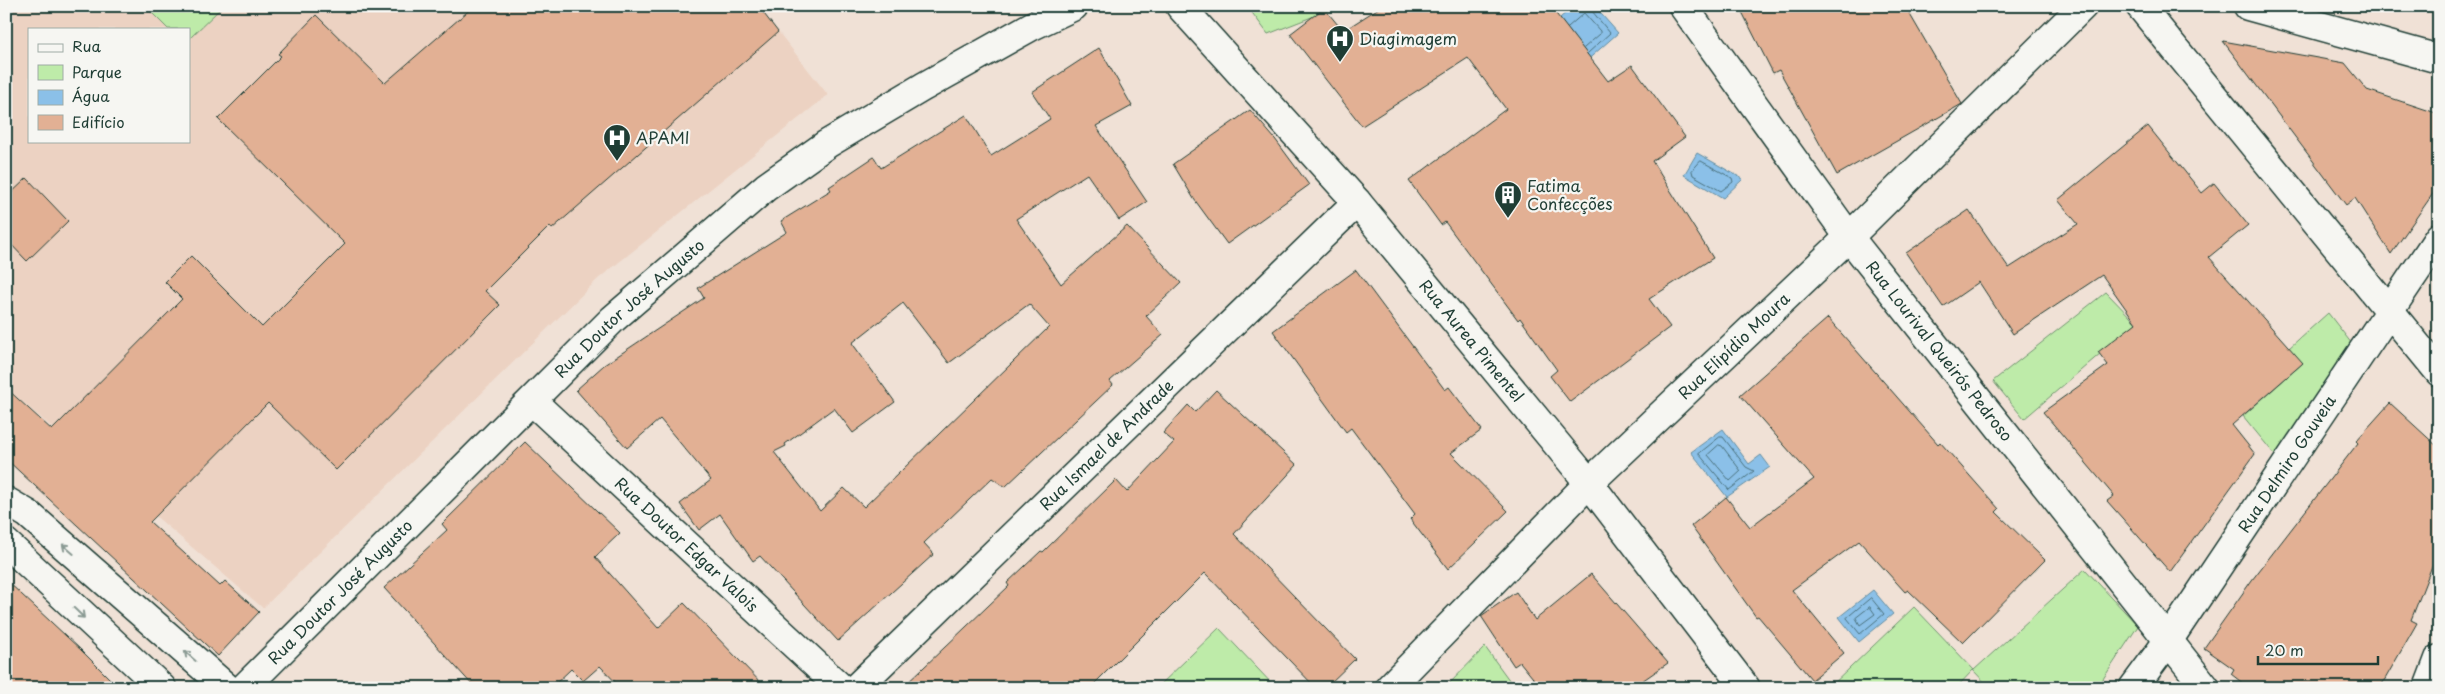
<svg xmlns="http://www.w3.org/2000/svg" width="2445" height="694" viewBox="0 0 2445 694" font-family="'Playpen Sans',sans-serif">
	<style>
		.built { fill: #ecd2c2; fill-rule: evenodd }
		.green { fill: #beeba9; stroke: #6e946e }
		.water { fill: #8bc0e8; stroke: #608ca0 }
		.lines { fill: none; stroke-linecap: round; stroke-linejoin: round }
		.shore { stroke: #4a717c; stroke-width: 1 }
		.building { fill: #e2b094; stroke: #1f3d34; fill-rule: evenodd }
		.minor-casing { stroke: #1f3d34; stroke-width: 31 }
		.tertiary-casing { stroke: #1f3d34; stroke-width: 31 }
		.secondary-casing { stroke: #1f3d34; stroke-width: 31 }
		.minor { stroke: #f6f6f2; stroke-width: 28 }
		.tertiary { stroke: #f6f6f2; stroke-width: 28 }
		.secondary { stroke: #f6f6f2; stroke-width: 28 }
		.oneway { stroke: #8a9a93 }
		.labels { text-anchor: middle; stroke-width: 4.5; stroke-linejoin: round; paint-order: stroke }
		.poi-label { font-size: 16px; fill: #1f3d34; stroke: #f6f6f2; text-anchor: start }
		.street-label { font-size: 16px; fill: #1f3d34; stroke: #f6f6f2 }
	</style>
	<rect width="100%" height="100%" fill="#f0e1d6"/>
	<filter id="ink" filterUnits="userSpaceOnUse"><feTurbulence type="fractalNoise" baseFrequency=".02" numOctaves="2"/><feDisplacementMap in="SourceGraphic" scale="10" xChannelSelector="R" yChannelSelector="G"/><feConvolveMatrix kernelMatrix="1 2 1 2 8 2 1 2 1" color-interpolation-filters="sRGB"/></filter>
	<g filter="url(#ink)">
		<path class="built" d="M6 6H758L828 95 598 279 263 608 6 388ZM29 29H189V141H29Z"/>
		<g class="green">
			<path d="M145 6H223L189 39V29H168Z"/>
			<path d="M1247 6H1340L1268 34Z"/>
			<path d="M2106 292 2136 323 2024 419 1993 381Z"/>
			<path d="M2328 313 2352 344 2342 362 2275 455 2243 416 2302 364 2289 348Z"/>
			<path d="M2085 569 2138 626 2097 688H1990L1973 670 1956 688H1829L1914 607 1974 670Z"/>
			<path d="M1219 628 1276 688H1157Z"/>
			<path d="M1485 647 1515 688H1445Z"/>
		</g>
		<g class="water">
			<path d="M1574 6H1594L1618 33 1567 78 1534 40Z"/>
			<path d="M1697 153 1743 179 1723 198 1684 175Z"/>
			<path d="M1723 429 1749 464 1761 455 1770 467 1727 497 1691 452Z"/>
			<path d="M1873 590 1893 614 1859 642 1839 617Z"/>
		</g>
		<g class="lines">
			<g class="shore">
				<path d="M1568 27 1584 13 1600 31V34L1584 48"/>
				<path d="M1588 53 1610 33 1592 11 1590 6"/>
				<path d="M1701 161 1732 178 1733 182 1721 191 1693 175 1692 171Z"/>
				<path d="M1720 437H1723L1746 467 1754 471 1729 490 1699 454Z"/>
				<path d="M1719 445 1722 446 1741 471 1730 481 1708 455Z"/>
				<path d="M1871 598 1884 614 1860 634 1847 618Z"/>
				<path d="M1870 607 1875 614 1860 625 1856 618Z"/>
			</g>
		</g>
		<g class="building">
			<path d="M474 6H758L778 32 552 229 550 226 485 291 500 305 336 470 268 403 150 522 220 586 225 581 259 612 218 656 6 459V388L52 430 182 299 165 282 191 256 262 327 345 244 218 119 281 56 278 54 316 15 385 83Z"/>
			<path d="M1382 6H1550L1608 81 1632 65 1685 137 1652 161 1713 258 1649 299 1670 327 1570 402 1550 376 1557 370 1520 318 1518 320 1445 222 1441 225 1409 181 1506 109 1468 58 1362 126 1290 34 1324 8 1343 31Z"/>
			<path d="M1739 6H1905L1962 104 1837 175 1779 70 1773 73Z"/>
			<path d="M2223 41 2345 63 2367 90 2439 114V185L2391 254 2355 198 2346 205Z"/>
			<path d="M1099 48 1132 106 1096 126 1147 202 1119 220 1087 174 1016 219 1061 284 1127 226 1181 283 1146 316 1163 335 1110 381 1113 385 1005 487 992 478 924 543 934 554 838 641 760 556 753 561 720 514 699 530 680 504 711 480 660 419 627 448 576 390 604 365 704 298 698 288 787 232 781 221 831 190 829 187 874 157 881 168 966 115 991 156 1050 119 1032 92ZM903 303 949 363 1029 304 1049 327 864 507 844 488 820 511 774 452 786 446 785 444 834 408 853 433 895 402 852 343Z"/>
			<path d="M1250 110 1275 139 1309 185 1227 244 1194 199 1173 164Z"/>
			<path d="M2148 126 2202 193 2214 183 2248 225 2209 257 2303 363 2232 425 2255 454 2170 572 2107 501 2114 496 2043 412 2108 365 2098 352 2136 323 2102 275 2013 334 1979 282 1943 307 1906 253 1969 210 2009 268 2078 224 2058 200Z"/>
			<path d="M27 178 68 221 27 261 6 239V198Z"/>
			<path d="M1356 270 1445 390 1449 387 1482 430 1451 453 1508 511 1448 569 1410 519 1415 514 1351 428 1346 432 1273 331Z"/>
			<path d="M1828 318 1938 444 1940 442 1999 509 1996 512 2045 560 1963 643 1908 590 1905 592 1859 541 1792 590 1844 653 1812 680 1758 616 1756 617 1691 526 1726 497 1750 527 1814 479 1740 395Z"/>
			<path d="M1216 390 1297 465 1234 534 1355 659 1325 688H1316L1205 573 1090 688H902L1009 586 1007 583 1041 551 1043 552 1116 480 1127 492 1174 442 1163 433 1188 405 1195 412Z"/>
			<path d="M2390 403 2439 448V548L2411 620 2417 623 2380 688H2249L2231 674 2234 669 2204 648 2252 580 2358 443 2356 441Z"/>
			<path d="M525 442 620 533 595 557 658 628 684 603 766 688H621L600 666 583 681 571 669 551 688H475L384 588 447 530 442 524Z"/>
			<path d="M1591 574 1668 663 1632 688H1541L1520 662 1514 666 1481 616 1516 592 1535 620Z"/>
			<path d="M6 580 81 650 119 688H6Z"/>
		</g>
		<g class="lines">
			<defs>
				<g id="minor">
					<path id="s1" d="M1180 6 1357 202 1589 483 1746 688"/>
					<path id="s2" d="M1683 6 1849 237 2206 688"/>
					<path d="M2140 6 2439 372"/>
					<path d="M2248 6 2439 59"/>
					<path id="s3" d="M532 401 841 688"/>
					<path d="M6 501 28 514 227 688"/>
					<path d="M6 543 162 688"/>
					<path id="s4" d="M856 688 1357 202"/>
					<path id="s5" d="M1389 688 1589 483 1849 237 2083 6"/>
					<path id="s6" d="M2133 688 2168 641 2439 237"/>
				</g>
				<path id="tertiary" d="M2428 688 2439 659"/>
				<g id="secondary">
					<path id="s7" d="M244 688 613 319 766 187 827 144 923 87 1032 26 1074 6"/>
				</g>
			</defs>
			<use href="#minor" class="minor-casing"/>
			<use href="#tertiary" class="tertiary-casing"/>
			<use href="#secondary" class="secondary-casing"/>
			<use href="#minor" class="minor"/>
			<use href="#tertiary" class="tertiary"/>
			<use href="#secondary" class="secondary"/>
		</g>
		<defs><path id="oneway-shaft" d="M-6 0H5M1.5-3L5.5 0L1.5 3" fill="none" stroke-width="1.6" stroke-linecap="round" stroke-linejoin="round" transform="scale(1.25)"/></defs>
		<g class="oneway">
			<use href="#oneway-shaft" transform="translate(68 549) rotate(-139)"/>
			<use href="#oneway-shaft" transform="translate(79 613) rotate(44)"/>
			<use href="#oneway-shaft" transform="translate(190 656) rotate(-139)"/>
		</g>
	</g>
	<defs>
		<symbol id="hospital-pin" viewBox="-11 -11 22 30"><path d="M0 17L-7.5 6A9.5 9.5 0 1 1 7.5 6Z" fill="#1f3d34" stroke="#f6f6f2"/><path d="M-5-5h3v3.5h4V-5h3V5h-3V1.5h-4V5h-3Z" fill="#fff"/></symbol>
		<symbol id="building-pin" viewBox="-11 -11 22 30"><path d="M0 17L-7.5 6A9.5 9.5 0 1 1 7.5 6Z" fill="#1f3d34" stroke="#f6f6f2"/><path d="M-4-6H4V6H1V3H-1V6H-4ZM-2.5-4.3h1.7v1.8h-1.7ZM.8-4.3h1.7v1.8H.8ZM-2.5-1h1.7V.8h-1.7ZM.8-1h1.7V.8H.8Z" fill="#fff"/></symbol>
	</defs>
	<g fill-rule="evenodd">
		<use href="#hospital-pin" x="1324" y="23" width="32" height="43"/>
		<use href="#hospital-pin" x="601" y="122" width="32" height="43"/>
		<use href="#building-pin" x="1492" y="179" width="32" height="43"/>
	</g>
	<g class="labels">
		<g class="poi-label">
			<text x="1359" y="45">Diagimagem</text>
			<text x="636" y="144">APAMI</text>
			<text x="1527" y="192">Fatima<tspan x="1527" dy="18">Confecções</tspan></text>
		</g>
		<g class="street-label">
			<text dy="6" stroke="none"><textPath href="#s7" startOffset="541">Rua Doutor José Augusto</textPath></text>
			<text dy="6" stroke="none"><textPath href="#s1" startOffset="444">Rua Aurea Pimentel</textPath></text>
			<text dy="6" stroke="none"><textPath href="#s5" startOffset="486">Rua Elipídio Moura</textPath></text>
			<text dy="6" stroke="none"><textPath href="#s2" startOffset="430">Rua Lourival Queirós Pedroso</textPath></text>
			<text dy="6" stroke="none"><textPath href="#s4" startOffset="349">Rua Ismael de Andrade</textPath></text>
			<text dy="6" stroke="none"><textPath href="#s6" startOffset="272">Rua Delmiro Gouveia</textPath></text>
			<text dy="6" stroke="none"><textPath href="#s3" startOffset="211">Rua Doutor Edgar Valois</textPath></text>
			<text dy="6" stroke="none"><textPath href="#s7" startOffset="136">Rua Doutor José Augusto</textPath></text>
		</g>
	</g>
	<rect width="2445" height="694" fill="none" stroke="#f6f6f2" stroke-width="25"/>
	<rect x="12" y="12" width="2420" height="669" fill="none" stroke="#1f3d34" stroke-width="2" filter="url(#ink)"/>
	<rect x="28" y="28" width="162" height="115" fill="#f6f6f2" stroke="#a0aca6"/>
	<rect x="38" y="44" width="25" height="8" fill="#f6f6f2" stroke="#a0aca6"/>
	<text x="72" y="52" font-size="15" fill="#1f3d34">Rua</text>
	<rect x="38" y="65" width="25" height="15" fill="#beeba9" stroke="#a0aca6"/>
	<text x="72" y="78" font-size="15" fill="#1f3d34">Parque</text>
	<rect x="38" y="90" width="25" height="15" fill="#8bc0e8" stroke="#a0aca6"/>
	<text x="72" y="102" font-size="15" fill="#1f3d34">Água</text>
	<rect x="38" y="115" width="25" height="15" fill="#e2b094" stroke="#a0aca6"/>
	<text x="72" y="128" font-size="15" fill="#1f3d34">Edifício</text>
	<path d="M2258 656v8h120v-8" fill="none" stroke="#1f3d34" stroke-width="2.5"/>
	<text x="2265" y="656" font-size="15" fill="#1f3d34" stroke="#f6f6f2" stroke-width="4" paint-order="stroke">20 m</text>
</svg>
